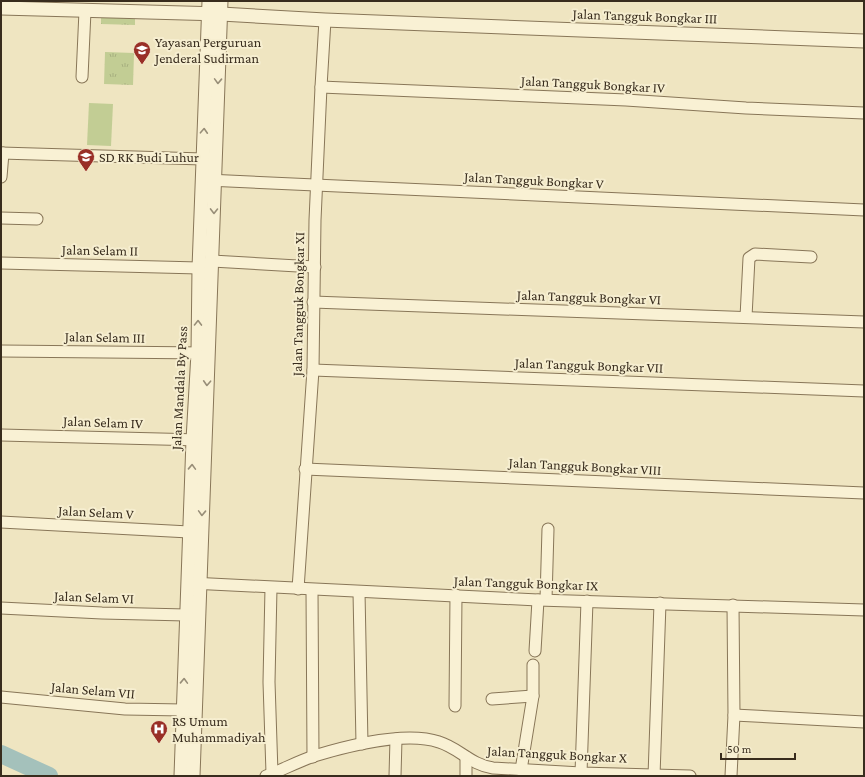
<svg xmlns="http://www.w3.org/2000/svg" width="865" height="777" viewBox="0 0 865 777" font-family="'Crimson Pro',serif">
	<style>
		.park { fill: url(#park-tufts) }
		.pitch { fill: #c2cd94 }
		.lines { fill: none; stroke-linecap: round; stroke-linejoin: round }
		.river { stroke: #a4c1bb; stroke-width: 18 }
		.minor-casing { stroke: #887658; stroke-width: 13 }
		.tertiary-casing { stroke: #887658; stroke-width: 15 }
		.minor { stroke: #f9f1d4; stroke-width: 11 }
		.tertiary { stroke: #f9f1d4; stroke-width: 13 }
		.oneway { stroke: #988e78 }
		.labels { text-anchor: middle; stroke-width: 4; stroke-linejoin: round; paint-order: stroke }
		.street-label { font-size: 14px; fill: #382c1d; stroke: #f6eed0 }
		.poi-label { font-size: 14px; fill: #382c1d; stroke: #f6eed0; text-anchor: start }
	</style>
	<defs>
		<pattern id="park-tufts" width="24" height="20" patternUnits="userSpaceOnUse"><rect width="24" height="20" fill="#c2cd94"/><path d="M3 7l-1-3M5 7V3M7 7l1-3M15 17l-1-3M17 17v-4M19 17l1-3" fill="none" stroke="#a7b07f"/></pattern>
	</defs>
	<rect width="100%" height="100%" fill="#efe5c1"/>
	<g class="park">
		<path d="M101 16 135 17V25L101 24Z"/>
		<path d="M105 52 134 53 133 85 104 84Z"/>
	</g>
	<path class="pitch" d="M89 103 113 104 111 146 87 145Z"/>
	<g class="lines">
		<path class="river" d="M1 754 49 776"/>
		<defs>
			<g id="minor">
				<path d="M82 77 85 11"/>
				<path d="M321 87 626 100 746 108 864 113"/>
				<path d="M1 153 203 159"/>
				<path d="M1 177 3 153"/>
				<path d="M207 180 864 210"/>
				<path d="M1 218 37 219"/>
				<path d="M1 263 199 268 212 261 315 267"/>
				<path d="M313 302 864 322"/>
				<path d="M746 317 749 258 755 254 811 257"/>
				<path d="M1 351 206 353"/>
				<path d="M313 370 864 391"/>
				<path d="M1 435 200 440"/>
				<path d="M305 469 864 493"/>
				<path d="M1 522 189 532"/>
				<path d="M191 583 538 600 864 610"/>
				<path d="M271 588 269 682 272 773"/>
				<path d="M298 589 313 370 315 220 321 87 325 20"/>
				<path d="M312 590 313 757"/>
				<path d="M359 592 362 744"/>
				<path d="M546 599 548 529"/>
				<path d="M1 608 102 613 186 615"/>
				<path d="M535 651 538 600"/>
				<path d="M1 697 125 709 183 710"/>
				<path d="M492 699 533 696"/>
				<path d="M455 706 456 595"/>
				<path d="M734 715 864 722"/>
				<path d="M521 770 533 696V665"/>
				<path d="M581 773 587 601"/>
				<path d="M266 776C282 770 297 762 314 756 347 746 406 731 439 742 459 748 471 765 493 768L581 773 690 776"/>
				<path d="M395 776 396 739"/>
				<path d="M466 776V757"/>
				<path d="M654 776 660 603"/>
				<path d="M731 776 734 715 733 605"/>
			</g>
			<g id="tertiary">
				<path d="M1 8 221 14 325 20 864 41"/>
				<path d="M181 776 193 440 198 353 199 268 209 1"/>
				<path d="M193 776 221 1"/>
			</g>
		</defs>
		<use href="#minor" class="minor-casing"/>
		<use href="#tertiary" class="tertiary-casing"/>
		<use href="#minor" class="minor"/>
		<use href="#tertiary" class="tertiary"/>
	</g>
	<defs><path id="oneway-chevron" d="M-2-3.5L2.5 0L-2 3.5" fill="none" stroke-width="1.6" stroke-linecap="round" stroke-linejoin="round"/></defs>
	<g class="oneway">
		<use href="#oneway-chevron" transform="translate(218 81) rotate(92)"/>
		<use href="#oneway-chevron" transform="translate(204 131) rotate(-87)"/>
		<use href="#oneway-chevron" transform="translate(214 211) rotate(91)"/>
		<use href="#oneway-chevron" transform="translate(198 323) rotate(-89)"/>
		<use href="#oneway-chevron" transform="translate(207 383) rotate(93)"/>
		<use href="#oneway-chevron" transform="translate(192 467) rotate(-88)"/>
		<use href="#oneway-chevron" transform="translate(202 513) rotate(92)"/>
		<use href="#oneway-chevron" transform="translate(184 681) rotate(-88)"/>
	</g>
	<defs>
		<symbol id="school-pin" viewBox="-11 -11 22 30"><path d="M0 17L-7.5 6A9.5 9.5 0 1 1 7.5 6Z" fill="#992f27" stroke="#f6eed0"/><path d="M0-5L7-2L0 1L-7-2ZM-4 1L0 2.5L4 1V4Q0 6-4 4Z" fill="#fff"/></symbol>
		<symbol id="hospital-pin" viewBox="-11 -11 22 30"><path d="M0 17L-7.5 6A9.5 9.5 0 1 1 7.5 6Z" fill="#992f27" stroke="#f6eed0"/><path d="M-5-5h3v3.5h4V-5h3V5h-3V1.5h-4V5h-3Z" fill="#fff"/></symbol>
	</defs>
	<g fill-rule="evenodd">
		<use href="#school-pin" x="132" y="40" width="20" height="27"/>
		<use href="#school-pin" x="76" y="147" width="20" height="27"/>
		<use href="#hospital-pin" x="149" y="719" width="20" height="27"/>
	</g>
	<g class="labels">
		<g class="street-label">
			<text transform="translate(645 16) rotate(2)" y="5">Jalan Tangguk Bongkar III</text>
			<text transform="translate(593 84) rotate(3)" y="5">Jalan Tangguk Bongkar IV</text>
			<text transform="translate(534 180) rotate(3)" y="5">Jalan Tangguk Bongkar V</text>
			<text transform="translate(100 250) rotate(1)" y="5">Jalan Selam II</text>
			<text transform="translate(589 297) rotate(2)" y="5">Jalan Tangguk Bongkar VI</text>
			<text transform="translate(298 304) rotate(-89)" y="5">Jalan Tangguk Bongkar XI</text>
			<text transform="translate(105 337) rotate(1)" y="5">Jalan Selam III</text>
			<text transform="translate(589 365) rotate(2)" y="5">Jalan Tangguk Bongkar VII</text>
			<text transform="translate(179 388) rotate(-87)" y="5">Jalan Mandala By Pass</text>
			<text transform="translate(103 422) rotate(2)" y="5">Jalan Selam IV</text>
			<text transform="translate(585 466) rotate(3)" y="5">Jalan Tangguk Bongkar VIII</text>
			<text transform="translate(96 512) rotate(3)" y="5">Jalan Selam V</text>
			<text transform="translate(526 583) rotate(2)" y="5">Jalan Tangguk Bongkar IX</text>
			<text transform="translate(94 597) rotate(2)" y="5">Jalan Selam VI</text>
			<text transform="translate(93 690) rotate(5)" y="5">Jalan Selam VII</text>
			<text transform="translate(557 754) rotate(3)" y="5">Jalan Tangguk Bongkar X</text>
		</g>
		<g class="poi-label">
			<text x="155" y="47">Yayasan Perguruan<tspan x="155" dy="16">Jenderal Sudirman</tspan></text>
			<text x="99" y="162">SD RK Budi Luhur</text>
			<text x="172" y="726">RS Umum<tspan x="172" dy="16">Muhammadiyah</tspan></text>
		</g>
	</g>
	<rect width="865" height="777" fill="none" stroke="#382c1d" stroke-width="4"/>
	<path d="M721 753v6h74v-6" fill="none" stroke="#382c1d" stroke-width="2"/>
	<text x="727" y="753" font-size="12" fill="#382c1d" stroke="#f6eed0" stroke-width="3" paint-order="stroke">50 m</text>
</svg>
